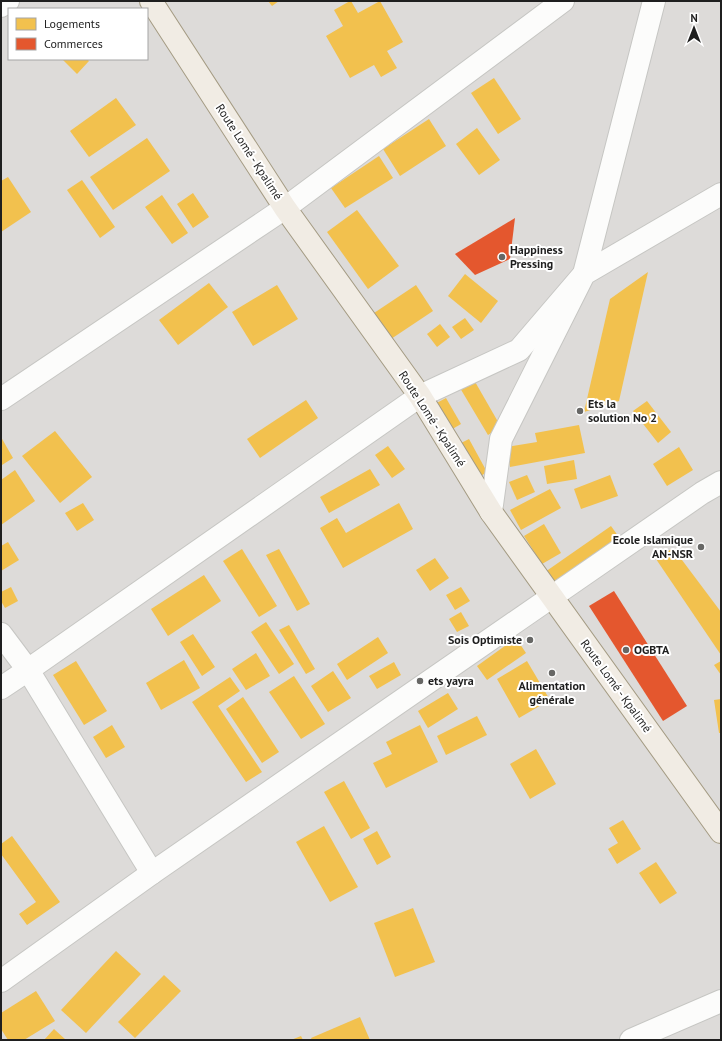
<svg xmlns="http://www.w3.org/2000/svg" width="722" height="1041" viewBox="0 0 722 1041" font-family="'PT Sans',sans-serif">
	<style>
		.residential { fill: #dddbd9; fill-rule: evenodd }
		.homes { fill: #f2c14e }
		.shops { fill: #e4572e }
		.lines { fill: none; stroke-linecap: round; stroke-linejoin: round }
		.minor-casing { stroke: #c6c6c3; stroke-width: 24 }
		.major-casing { stroke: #a49b83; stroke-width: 24 }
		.minor { stroke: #fcfcfb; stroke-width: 22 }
		.major { stroke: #f1ece4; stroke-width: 22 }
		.poi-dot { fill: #676765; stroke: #fff; stroke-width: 1.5 }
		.labels { text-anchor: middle; stroke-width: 4; stroke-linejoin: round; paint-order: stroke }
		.street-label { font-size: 12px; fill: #1f1f1f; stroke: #fff }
		.poi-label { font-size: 12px; font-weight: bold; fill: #1f1f1f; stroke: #fff; text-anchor: start }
	</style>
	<rect width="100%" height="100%" fill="#eeece7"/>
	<path class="residential" d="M1 1H721V1040H1ZM9 9H147V59H9Z"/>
	<g class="homes">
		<path d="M268 1H279L272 6Z"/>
		<path d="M350 1H351L358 13 380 1 403 42 387 51 397 68 381 77 374 65 350 78 326 36 343 26 334 10Z"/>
		<path d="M62 59H87L89 61 77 74Z"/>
		<path d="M494 78 521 119 498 134 471 93Z"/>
		<path d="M116 98 136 125 89 157 70 131Z"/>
		<path d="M429 119 446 146 400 176 383 149Z"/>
		<path d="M477 128 500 160 479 175 456 144Z"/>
		<path d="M147 138 170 171 113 210 90 177Z"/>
		<path d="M379 156 393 178 345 208 331 188Z"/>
		<path d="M8 177 31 212 1 232V181Z"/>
		<path d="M82 180 115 227 100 238 67 190Z"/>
		<path d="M193 193 209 217 193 228 177 204Z"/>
		<path d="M162 195 188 233 172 244 145 207Z"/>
		<path d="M357 210 399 266 368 289 327 232Z"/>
		<path d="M648 272 619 401 584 412 610 299Z"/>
		<path d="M465 274 498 301 481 323 448 296Z"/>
		<path d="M209 283 228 307 178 345 159 320Z"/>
		<path d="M277 285 298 319 253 346 232 312Z"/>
		<path d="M416 285 433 311 391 339 374 313Z"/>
		<path d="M465 318 474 330 461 339 452 327Z"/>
		<path d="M440 324 450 337 437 347 427 334Z"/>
		<path d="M474 380 501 427 488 435 460 388Z"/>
		<path d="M446 398 461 424 444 434 429 407Z"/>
		<path d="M306 400 318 418 260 458 247 439Z"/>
		<path d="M647 401 671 432 658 443 633 411Z"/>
		<path d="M579 425 585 453 510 467 507 447 537 442 535 433Z"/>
		<path d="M55 431 92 477 60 503 22 456Z"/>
		<path d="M1 437 13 458 2 465 1 464Z"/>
		<path d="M469 439 487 472 476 479 457 445Z"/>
		<path d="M388 446 405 469 392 478 375 455Z"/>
		<path d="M679 447 693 470 667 486 653 464Z"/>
		<path d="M574 460 577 479 547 484 544 466Z"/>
		<path d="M370 469 380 485 329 513 320 497Z"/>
		<path d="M15 470 35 501 1 525V480Z"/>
		<path d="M527 475 535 492 517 500 509 482Z"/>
		<path d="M610 475 618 496 581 509 574 489Z"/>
		<path d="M550 489 561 508 521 530 510 510Z"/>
		<path d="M83 503 94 520 77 531 65 513Z"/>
		<path d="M399 503 413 529 343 568 320 528 337 518 346 533Z"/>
		<path d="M544 524 561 553 542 564 524 536Z"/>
		<path d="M611 526 621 540 555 586 545 572Z"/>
		<path d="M8 542 19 560 1 571V546Z"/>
		<path d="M673 548 721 612V655L656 559Z"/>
		<path d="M242 549 277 606 259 617 223 561Z"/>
		<path d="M279 549 310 604 297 611 266 555Z"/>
		<path d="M435 558 449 578 430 591 416 570Z"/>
		<path d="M204 575 221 601 168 636 151 609Z"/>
		<path d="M11 587 18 601 5 608 1 601V592Z"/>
		<path d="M461 587 470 601 455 610 446 595Z"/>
		<path d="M461 612 469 626 457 632 449 619Z"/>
		<path d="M266 622 294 664 279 674 251 632Z"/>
		<path d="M289 625 315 669 306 674 279 630Z"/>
		<path d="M193 634 215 667 202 676 180 642Z"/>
		<path d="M378 637 388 653 347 680 337 664Z"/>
		<path d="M516 638 526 653 487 680 477 666Z"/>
		<path d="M256 653 270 676 246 690 232 669Z"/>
		<path d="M184 660 200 688 161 710 146 683Z"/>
		<path d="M76 661 107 711 84 725 53 675Z"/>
		<path d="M527 661 550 700 519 718 497 679Z"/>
		<path d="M721 661V675L714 665Z"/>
		<path d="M394 662 401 675 377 689 369 676Z"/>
		<path d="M333 671 351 698 328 712 311 686Z"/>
		<path d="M294 676 325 724 301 739 269 692Z"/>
		<path d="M230 677 240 691 218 706 262 772 246 782 192 702Z"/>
		<path d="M448 693 458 709 428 728 418 711Z"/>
		<path d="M243 697 279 752 262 763 226 709Z"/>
		<path d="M721 699V733H719L714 700Z"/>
		<path d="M477 716 487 735 446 755 437 736Z"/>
		<path d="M112 725 125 747 106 758 93 737Z"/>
		<path d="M420 725 438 762 386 788 373 763 392 754 386 742Z"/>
		<path d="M536 749 556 784 530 799 510 764Z"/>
		<path d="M344 781 370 828 351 839 324 792Z"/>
		<path d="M623 820 641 849 617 864 608 849 618 843 609 828Z"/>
		<path d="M324 826 358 887 330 902 296 842Z"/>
		<path d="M377 831 391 857 377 865 363 839Z"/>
		<path d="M12 836 60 902 27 925 19 914 36 902 1 854V844Z"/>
		<path d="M656 862 677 893 660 904 639 873Z"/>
		<path d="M413 908 435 962 395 977 374 923Z"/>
		<path d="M116 951 141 974 86 1033 61 1010Z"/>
		<path d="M164 975 181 991 135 1038 118 1022Z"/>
		<path d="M36 991 55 1021 24 1040H8L1 1029V1013Z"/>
		<path d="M360 1017 370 1040H312L311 1038Z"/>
		<path d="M54 1029 66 1040H44Z"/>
		<path d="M301 1036 303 1040H291Z"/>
	</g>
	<g class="shops">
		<path d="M515 218 510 259 475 275 455 254Z"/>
		<path d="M614 591 687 706 663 721 589 606Z"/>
	</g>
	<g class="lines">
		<defs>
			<g id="minor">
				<path d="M1 6 8 1"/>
				<path d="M1 399 285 208 563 1"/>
				<path d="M491 512 501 439 584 274 721 194"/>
				<path d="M1 634 28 670 152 873"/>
				<path d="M1 688 28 670 420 396 519 350 584 274 654 1"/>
				<path d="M1 981 152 873 702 493 721 482"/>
				<path d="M631 1040 721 1001"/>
			</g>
			<path id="major" d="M151 1 285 208 420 396 491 512 721 832"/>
		</defs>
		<use href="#minor" class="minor-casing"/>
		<use href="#major" class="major-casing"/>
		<use href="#minor" class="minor"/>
		<use href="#major" class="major"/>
	</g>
	<g class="poi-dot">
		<circle cx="502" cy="257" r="4"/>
		<circle cx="580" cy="411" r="4"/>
		<circle cx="701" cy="547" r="4"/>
		<circle cx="530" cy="640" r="4"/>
		<circle cx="626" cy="650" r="4"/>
		<circle cx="552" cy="673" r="4"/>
		<circle cx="420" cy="681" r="4"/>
	</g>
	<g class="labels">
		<g class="street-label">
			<text transform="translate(249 152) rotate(57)" y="4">Route Lomé - Kpalimé</text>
			<text transform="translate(432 419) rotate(57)" y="4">Route Lomé - Kpalimé</text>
			<text transform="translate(616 686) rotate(54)" y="4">Route Lomé - Kpalimé</text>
		</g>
		<g class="poi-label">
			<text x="510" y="254">Happiness<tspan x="510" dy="14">Pressing</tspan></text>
			<text x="588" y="408">Ets la<tspan x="588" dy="14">solution No 2</tspan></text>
			<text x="693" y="544" text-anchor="end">Ecole Islamique<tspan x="693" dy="14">AN-NSR</tspan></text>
			<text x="522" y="644" text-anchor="end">Sois Optimiste</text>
			<text x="634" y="654">OGBTA</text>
			<text x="428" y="685">ets yayra</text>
			<text x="552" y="690" text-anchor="middle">Alimentation<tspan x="552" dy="14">générale</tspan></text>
		</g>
	</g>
	<rect width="722" height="1041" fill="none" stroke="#1f1f1f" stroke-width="4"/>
	<rect x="8" y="8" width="140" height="52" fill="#ffffff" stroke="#a5a5a5"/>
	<rect x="16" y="18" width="20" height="12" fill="#f2c14e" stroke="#a5a5a5"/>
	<text x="44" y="28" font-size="12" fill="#1f1f1f">Logements</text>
	<rect x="16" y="38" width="20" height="12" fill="#e4572e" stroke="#a5a5a5"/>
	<text x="44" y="48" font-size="12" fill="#1f1f1f">Commerces</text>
	<g transform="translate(694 28)" stroke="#ffffff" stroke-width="3" paint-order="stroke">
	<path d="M0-3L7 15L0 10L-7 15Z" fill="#1f1f1f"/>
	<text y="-6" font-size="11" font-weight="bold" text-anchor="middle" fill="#1f1f1f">N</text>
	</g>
</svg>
